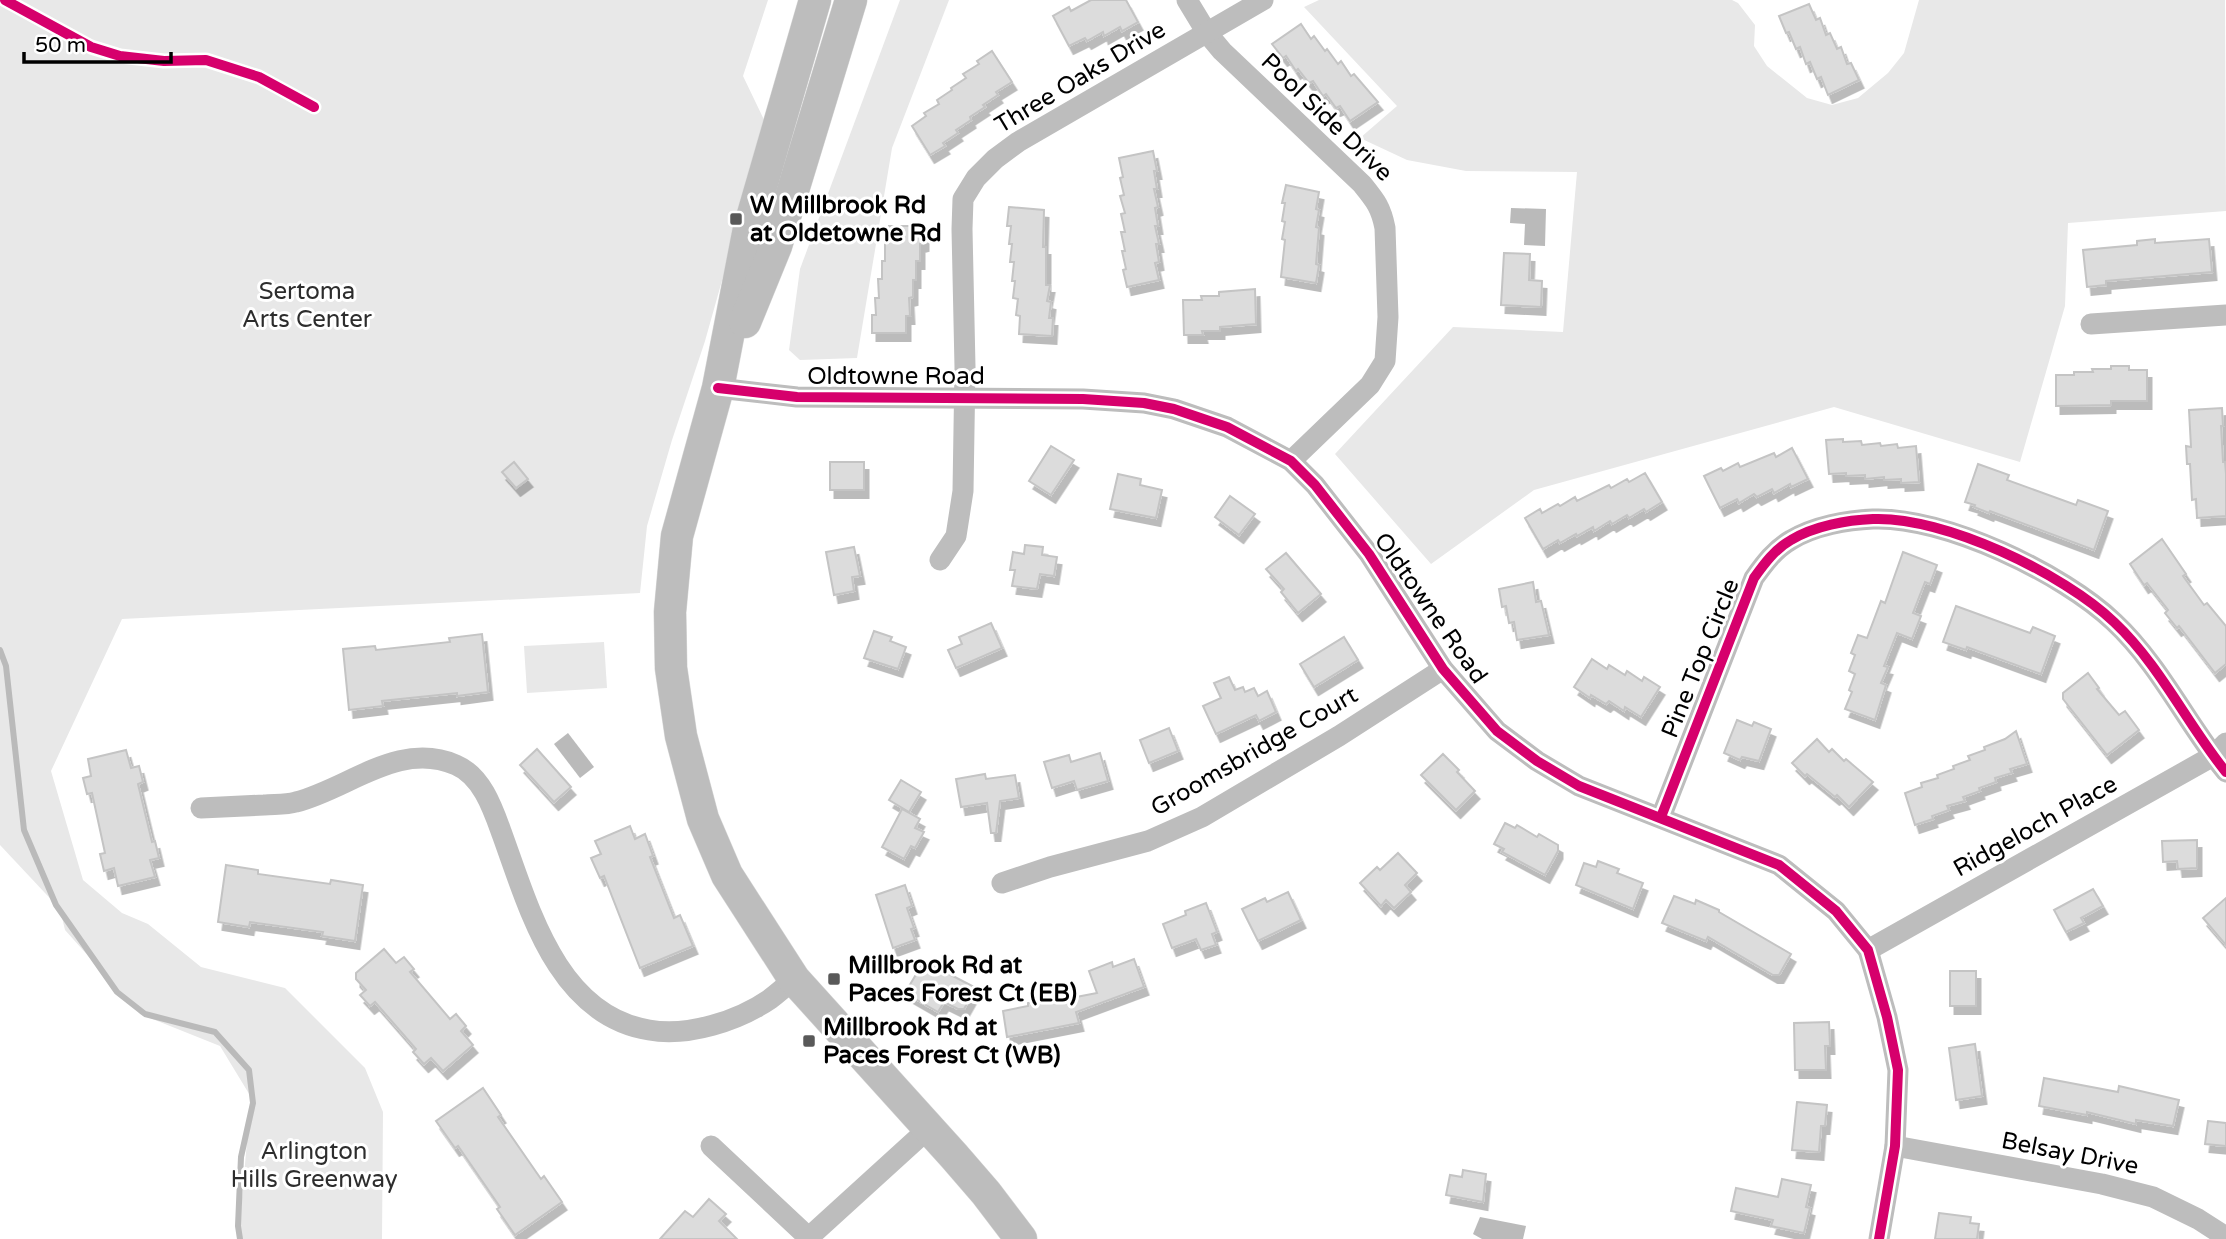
<svg xmlns="http://www.w3.org/2000/svg" width="2226" height="1239" viewBox="0 0 2226 1239" font-family="'Varela Round',sans-serif">
	<style>
		.green { fill: #e8e8e8 }
		.water { fill: #bababa }
		.lines { fill: none; stroke-linecap: round; stroke-linejoin: round }
		.stream { stroke: #bababa; stroke-width: 6 }
		.building { fill: #dcdcdc; stroke: #c4c4c4; stroke-width: 2; filter: url(#shadow) }
		.primary-casing { stroke: #dbdbdb; stroke-width: 33 }
		.minor { stroke: #bdbdbd; stroke-width: 21 }
		.primary { stroke: #bdbdbd; stroke-width: 32 }
		.cycleway-casing { stroke: #fff; stroke-width: 15 }
		.cycleway { stroke: #d6006c; stroke-width: 10 }
		.poi-dot { fill: #595959; stroke: #fff; stroke-width: 2.5 }
		.labels { text-anchor: middle; stroke-width: 6; stroke-linejoin: round; paint-order: stroke }
		.street-label { font-size: 24px; fill: #000; stroke: #fff }
		.poi-label { font-size: 24px; font-weight: bold; fill: #000; stroke: #fff; text-anchor: start }
		.park-label { font-size: 24px; fill: #2d2d2d; stroke: #fff }
	</style>
	<defs>
		<filter id="shadow"><feDropShadow dx="4.5" dy="8" stdDeviation="0" flood-color="#0004"/></filter>
	</defs>
	<rect width="100%" height="100%" fill="#fff"/>
	<g class="green">
		<path d="M0 0H768L743 76 766 124 705 341 672 440 647 526 640 593 122 619 51 771 83 880 122 913 148 924 201 967 285 988 365 1068 383 1112 382 1239H240L239 1231 251 1097 220 1046 140 1014 65 930 60 909 0 845Z"/>
		<path d="M900 0H949L892 148 857 358 800 360 789 350 800 269Z"/>
		<path d="M1319 0H1732L1738 3 1755 25 1754 46 1767 66 1807 98 1832 105 1858 98 1888 73 1904 53 1919 0H2225L2226 211 2068 223 2065 306 2020 462 1834 407 1534 490 1431 564 1335 454 1453 327 1563 332 1577 172 1466 171 1407 160 1360 138 1397 106 1304 7Z"/>
		<path d="M604 642 607 688 527 693 524 646Z"/>
	</g>
	<g class="water">
		<path d="M1511 208 1546 209 1545 246 1524 245 1525 224 1510 223Z"/>
		<path d="M568 733 594 767 580 778 554 744Z"/>
		<path d="M1480 1217 1526 1226 1523 1239H1482L1473 1234Z"/>
	</g>
	<g class="lines">
		<path class="stream" d="M0 650 6 666 24 830 56 905 117 992 145 1014 215 1032 249 1070 253 1103 241 1157 238 1226 240 1239"/>
	</g>
	<g class="building">
		<path d="M1091 0H1126L1138 22 1122 31 1120 27 1104 36 1103 32 1087 41 1085 38 1069 46 1053 16 1069 7 1071 11Z"/>
		<path d="M1809 4 1816 20 1820 18 1826 35 1830 33 1837 49 1841 47 1847 64 1851 63 1859 80 1828 95 1821 77 1817 79 1810 62 1806 64 1800 47 1796 49 1789 32 1786 33 1779 16Z"/>
		<path d="M1301 24 1311 39 1314 36 1325 51 1327 49 1338 64 1341 61 1351 76 1354 74 1378 102 1350 121 1340 106 1336 108 1326 94 1323 96 1313 81 1309 83 1298 69 1296 71 1286 56 1283 58 1272 44Z"/>
		<path d="M992 51 1012 82 996 92 998 95 983 105 985 107 970 117 971 120 956 130 958 133 943 143 945 146 930 155 912 126 926 116 924 113 939 104 937 100 952 90 951 88 966 78 963 74 979 64 977 61Z"/>
		<path d="M1153 151 1157 171H1154L1157 189H1154L1158 207 1155 208 1158 226H1155L1159 244H1156L1159 262 1155 263 1159 280 1127 287 1123 270 1126 269 1122 251H1125L1121 232H1125L1121 214 1125 213 1120 196 1124 195 1120 178 1123 177 1119 158Z"/>
		<path d="M1286 185 1319 192 1316 209 1319 210 1316 227 1319 228 1316 264 1319 265 1316 283 1281 277 1285 240 1282 239 1285 222 1282 221 1285 203H1282Z"/>
		<path d="M1009 207 1044 210 1043 247H1046V285H1050L1047 301 1051 302 1049 318H1053L1052 336 1019 334 1020 316 1016 315 1018 299 1013 298 1015 281H1012L1014 262H1010L1012 244H1009L1011 226H1007Z"/>
		<path d="M889 226H924V243L920 244V261H916V280H913V297L909 298 910 316H906V333H872V315H876L875 298H879L878 279H882V261H885V243H889Z"/>
		<path d="M2155 239V243L2209 239 2212 272 2106 281V285L2087 287 2083 250 2137 245V241Z"/>
		<path d="M1504 253 1530 254 1529 280 1542 281 1541 307 1501 305Z"/>
		<path d="M1255 289 1256 324 1220 327V331H1202L1203 335H1184L1183 300H1202L1201 296H1219V292Z"/>
		<path d="M2111 366H2129V370H2147V401H2111V405L2056 406V375H2074V372H2093L2092 369H2111Z"/>
		<path d="M2222 408 2223 426H2221L2223 462H2225L2226 474V516L2197 518 2196 499 2192 500 2190 464H2187L2186 446 2191 447 2189 410Z"/>
		<path d="M1843 439V442L1861 441 1862 445 1880 443 1881 446 1897 444 1898 448 1916 446 1919 482 1901 483V479L1884 480V477L1865 479V475L1846 476V473L1829 474 1826 440Z"/>
		<path d="M1051 446 1074 460 1051 495 1029 481Z"/>
		<path d="M1792 448 1808 479 1791 487 1790 484 1774 493 1772 489 1757 497 1754 494 1739 503 1737 499 1720 508 1704 476 1721 468 1723 471 1738 463 1740 467 1774 453 1776 457Z"/>
		<path d="M514 462 528 479 516 488 502 472Z"/>
		<rect x="830" y="462" width="34" height="28"/>
		<path d="M1978 464 2009 475 2007 480 2076 505 2078 500 2108 511 2094 550 1990 511 1989 513 1974 507 1975 505 1965 502Z"/>
		<path d="M1645 473 1662 502 1646 512 1644 509 1629 518 1627 515 1612 524 1610 521 1594 531 1593 527 1577 536 1576 534 1560 543 1558 540 1543 549 1525 518 1540 509 1542 513 1558 504 1560 506 1575 497 1577 501 1609 485 1611 488 1627 479 1629 482Z"/>
		<path d="M1118 474 1141 479 1140 485 1162 490 1156 518 1110 509Z"/>
		<path d="M1230 496 1255 514 1239 535 1215 517Z"/>
		<path d="M2162 539 2186 574 2183 576 2204 605 2207 603 2226 626V664L2215 673 2179 626 2177 628 2165 613 2168 610 2147 583 2144 585 2130 564Z"/>
		<path d="M1025 545 1043 547 1042 555 1057 557 1054 576 1040 574 1037 589 1012 586 1015 570H1010L1013 552 1024 554Z"/>
		<path d="M854 547 860 576 852 577 854 591 834 595 826 552Z"/>
		<path d="M1903 552 1937 565 1930 584 1925 582 1913 613 1921 616 1912 639 1897 633 1884 666 1888 667 1881 683 1886 685 1875 720 1845 709 1852 692 1849 690 1855 674 1849 671 1855 655 1851 653 1858 635 1867 638 1881 601 1885 603Z"/>
		<path d="M1286 553 1321 594 1298 613 1281 592 1284 589 1266 569Z"/>
		<path d="M1533 582 1536 602 1541 601 1549 635 1517 640 1514 622 1509 623 1506 606 1502 607 1499 589Z"/>
		<path d="M1956 606 2030 633 2033 627 2055 636 2041 674 1967 647 1966 650 1943 642Z"/>
		<path d="M991 623 1002 648 956 668 948 650 962 644 959 637Z"/>
		<path d="M874 631 892 637 890 641 906 647 898 669 864 658Z"/>
		<path d="M482 634 488 692 457 696V693L382 701 383 706 349 710 343 649 375 646 376 650 450 642 449 638Z"/>
		<path d="M1344 637 1358 660 1314 687 1300 664Z"/>
		<path d="M1592 659 1607 669 1609 665 1625 675 1627 671 1642 681 1644 677 1660 687 1641 717 1625 707 1624 711 1609 701 1606 704 1591 695 1590 698 1574 687Z"/>
		<path d="M2088 673 2099 688 2097 689 2119 715 2125 711 2139 730 2107 755 2063 699V693Z"/>
		<path d="M1229 677 1235 690 1243 687 1245 692 1254 688 1258 696 1267 691 1276 712 1259 721 1256 715 1216 734 1203 706 1221 698 1214 683Z"/>
		<path d="M1737 720 1752 726 1754 722 1771 729 1759 761 1742 757 1740 760 1724 753Z"/>
		<path d="M1169 728 1178 751 1149 763 1140 740Z"/>
		<path d="M2016 731 2027 764 2010 769 2012 773 1995 778 1996 782 1979 788 1980 791 1963 797 1965 801 1947 806 1949 810 1932 816 1933 819 1915 825 1905 793 1922 787 1921 783 1938 778 1937 775 1954 769 1953 766 1970 760 1968 756 1985 750 1984 747 2005 739Z"/>
		<path d="M1817 739 1829 752 1832 749 1844 761 1846 759 1873 782 1849 807 1837 795 1835 797 1807 774 1805 776 1792 763Z"/>
		<path d="M537 749 571 787 554 802 520 765Z"/>
		<path d="M126 750 131 768 139 766 143 782 138 784 152 842 155 841 159 858 150 860 155 877 118 886 114 868 104 871 100 854 105 853 92 793 87 794 83 778 91 776 88 759Z"/>
		<path d="M1100 753 1108 781 1077 790 1074 781 1052 788 1044 762 1069 755 1071 762Z"/>
		<path d="M1443 754 1459 770 1457 772 1475 791 1456 810 1421 775Z"/>
		<path d="M985 774 986 779 1015 775 1019 798 1000 801 996 833H991L987 803 961 807 956 779Z"/>
		<path d="M901 780 921 792 909 812 889 800Z"/>
		<path d="M902 809 920 819 915 828 924 832 915 848 911 846 904 859 882 847Z"/>
		<path d="M1505 823 1515 828 1517 825 1537 837 1539 834 1558 845V851L1545 875 1502 852 1504 849 1494 844Z"/>
		<path d="M630 826 635 839 645 834 653 856 650 857 674 918 680 915 693 946 640 968 604 876 600 878 591 858 601 854 595 841Z"/>
		<path d="M2197 840V868L2178 869 2177 861 2163 862 2162 841Z"/>
		<path d="M1398 853 1417 873 1405 885 1411 892 1394 908 1386 900 1381 906 1360 883 1377 867 1380 870Z"/>
		<path d="M1598 861 1619 869 1617 873 1643 883 1633 909 1576 885 1584 863 1596 867Z"/>
		<path d="M226 865 258 870V874L330 884 331 880 363 885 355 941 322 936 323 932 250 922 249 927 218 922Z"/>
		<path d="M905 885 912 906 907 908 914 928 911 929 915 940 893 948 876 895Z"/>
		<path d="M2093 889 2103 906 2081 918 2084 923 2066 932 2054 910Z"/>
		<path d="M1288 892 1301 920 1258 941 1242 909 1265 898 1267 902Z"/>
		<path d="M1674 896 1695 904 1696 900 1719 910V912L1791 954 1779 975H1773L1708 937 1706 941 1662 923Z"/>
		<path d="M2226 898V945L2203 918Z"/>
		<path d="M1206 903 1217 932 1212 934 1216 945 1201 950 1196 939 1172 948 1163 924 1186 915 1185 911Z"/>
		<path d="M384 949 396 963 404 957 414 969 410 972 450 1019 456 1014 466 1026 461 1031 473 1045 443 1071 431 1058 424 1064 413 1052 416 1049 375 1002 370 1006 360 995 366 990 356 979V973Z"/>
		<path d="M1134 959 1144 987 1076 1012 1079 1023 1007 1037 1003 1011 1028 1006V1003L1049 999 1050 1002 1097 993 1089 971 1112 962 1113 967Z"/>
		<path d="M924 961 976 988 964 1009H958L944 1002 938 1012 905 993Z"/>
		<rect x="1950" y="971" width="26" height="35"/>
		<path d="M1829 1022 1830 1046H1825L1826 1070H1795L1794 1023Z"/>
		<path d="M1975 1044 1982 1096 1956 1100 1949 1048Z"/>
		<path d="M2044 1078 2118 1092 2119 1086 2179 1100 2173 1126 2136 1120V1124L2087 1112V1115L2039 1106Z"/>
		<path d="M483 1088 501 1115 498 1117 541 1179 544 1176 562 1202 515 1235 497 1209 500 1207 458 1146 455 1148 436 1121Z"/>
		<path d="M1797 1102 1827 1105 1825 1126H1821L1819 1152 1792 1150Z"/>
		<path d="M2208 1121 2226 1123V1146L2205 1144Z"/>
		<path d="M1463 1170 1486 1174 1483 1202 1446 1195 1450 1175 1462 1177Z"/>
		<path d="M1782 1179 1811 1185 1806 1207 1810 1208 1804 1233 1771 1226 1773 1220 1731 1211 1736 1188 1778 1197Z"/>
		<path d="M709 1199 726 1214 719 1221 737 1239H660L685 1211 693 1217Z"/>
		<path d="M1939 1213 1971 1217 1970 1223 1979 1224 1977 1239H1935Z"/>
	</g>
	<g class="lines">
		<defs>
			<g id="primary">
				<path d="M815 0 749 228 718 388 677 536 670 612 671 668 681 736 703 819 727 875 794 979 954 1156 986 1193 1021 1239"/>
				<path d="M745 322 776 246 851 0"/>
			</g>
		</defs>
		<use href="#primary" class="primary-casing"/>
		<g class="minor">
			<path d="M1187 0 1207 33 1222 51 1362 184C1375 200 1381 207 1385 228L1388 317 1385 361 1370 385 1291 461"/>
			<path d="M2091 324 2226 315"/>
			<path d="M718 388 797 397 1083 399 1144 403 1174 409 1227 427 1291 461 1315 485 1369 554 1443 669 1497 731 1537 761 1579 786 1779 865 1836 911 1868 950 1887 1017 1898 1070 1895 1146 1879 1239"/>
			<path d="M940 560 956 536 963 491 965 367 962 229 963 199 976 178 995 159 1018 142 1263 0"/>
			<path d="M201 808C222 807 243 806 264 805 274 804 286 805 296 802 348 789 399 740 456 765 482 776 493 809 502 834 529 908 557 1015 649 1030 688 1037 738 1021 770 999 778 993 786 986 794 979"/>
			<path d="M1661 817 1754 578C1764 564 1775 549 1791 540 1814 526 1847 520 1873 519 1944 516 2064 574 2114 622 2160 665 2187 724 2226 772"/>
			<path d="M1002 883 1050 867 1148 841 1202 817 1339 736 1443 669"/>
			<path d="M1868 950 2213 756 2226 743"/>
			<path d="M711 1146 808 1237"/>
			<path d="M1895 1146 2102 1184 2153 1197 2198 1219 2226 1237"/>
			<path d="M807 1239 929 1128"/>
		</g>
		<use href="#primary" class="primary"/>
		<defs>
			<g id="cycleway">
				<path d="M5 0 91 47 120 56 164 61 206 60 259 77 314 107"/>
				<path d="M718 388 797 397 1083 399 1144 403 1174 409 1227 427 1291 461 1315 485 1369 554 1443 669 1497 731 1537 761 1579 786 1779 865 1836 911 1868 950 1887 1017 1898 1070 1895 1146 1879 1239"/>
				<path d="M1661 817 1754 578C1764 564 1775 549 1791 540 1814 526 1847 520 1873 519 1944 516 2064 574 2114 622 2160 665 2187 724 2226 772"/>
			</g>
		</defs>
		<use href="#cycleway" class="cycleway-casing"/>
		<use href="#cycleway" class="cycleway"/>
	</g>
	<g class="poi-dot">
		<rect x="729" y="212" width="14" height="14" rx="3.5"/>
		<rect x="827" y="972" width="14" height="14" rx="3.5"/>
		<rect x="802" y="1034" width="14" height="14" rx="3.5"/>
	</g>
	<g class="labels">
		<g class="street-label">
			<text transform="translate(1080 77) rotate(-31)" y="8">Three Oaks Drive</text>
			<text transform="translate(1327 117) rotate(44)" y="8">Pool Side Drive</text>
			<text x="896" y="384">Oldtowne Road</text>
			<text transform="translate(1431 608) rotate(55)" y="8">Oldtowne Road</text>
			<text transform="translate(1700 658) rotate(-68)" y="8">Pine Top Circle</text>
			<text transform="translate(1254 751) rotate(-30)" y="8">Groomsbridge Court</text>
			<text transform="translate(2035 826) rotate(-29)" y="8">Ridgeloch Place</text>
			<text transform="translate(2070 1153) rotate(11)" y="8">Belsay Drive</text>
		</g>
		<g class="poi-label">
			<text x="750" y="213">W Millbrook Rd<tspan x="750" dy="28">at Oldetowne Rd</tspan></text>
			<text x="848" y="973">Millbrook Rd at<tspan x="848" dy="28">Paces Forest Ct (EB)</tspan></text>
			<text x="823" y="1035">Millbrook Rd at<tspan x="823" dy="28">Paces Forest Ct (WB)</tspan></text>
		</g>
		<g class="park-label">
			<text x="307" y="299">Sertoma<tspan x="307" dy="28">Arts Center</tspan></text>
			<text x="314" y="1159">Arlington<tspan x="314" dy="28">Hills Greenway</tspan></text>
		</g>
	</g>
	<path d="M24 52v10h147v-10" fill="none" stroke="#000000" stroke-width="3.5"/>
	<text x="35" y="52" font-size="21" fill="#000000" stroke="#ffffff" stroke-width="5" paint-order="stroke">50 m</text>
</svg>
